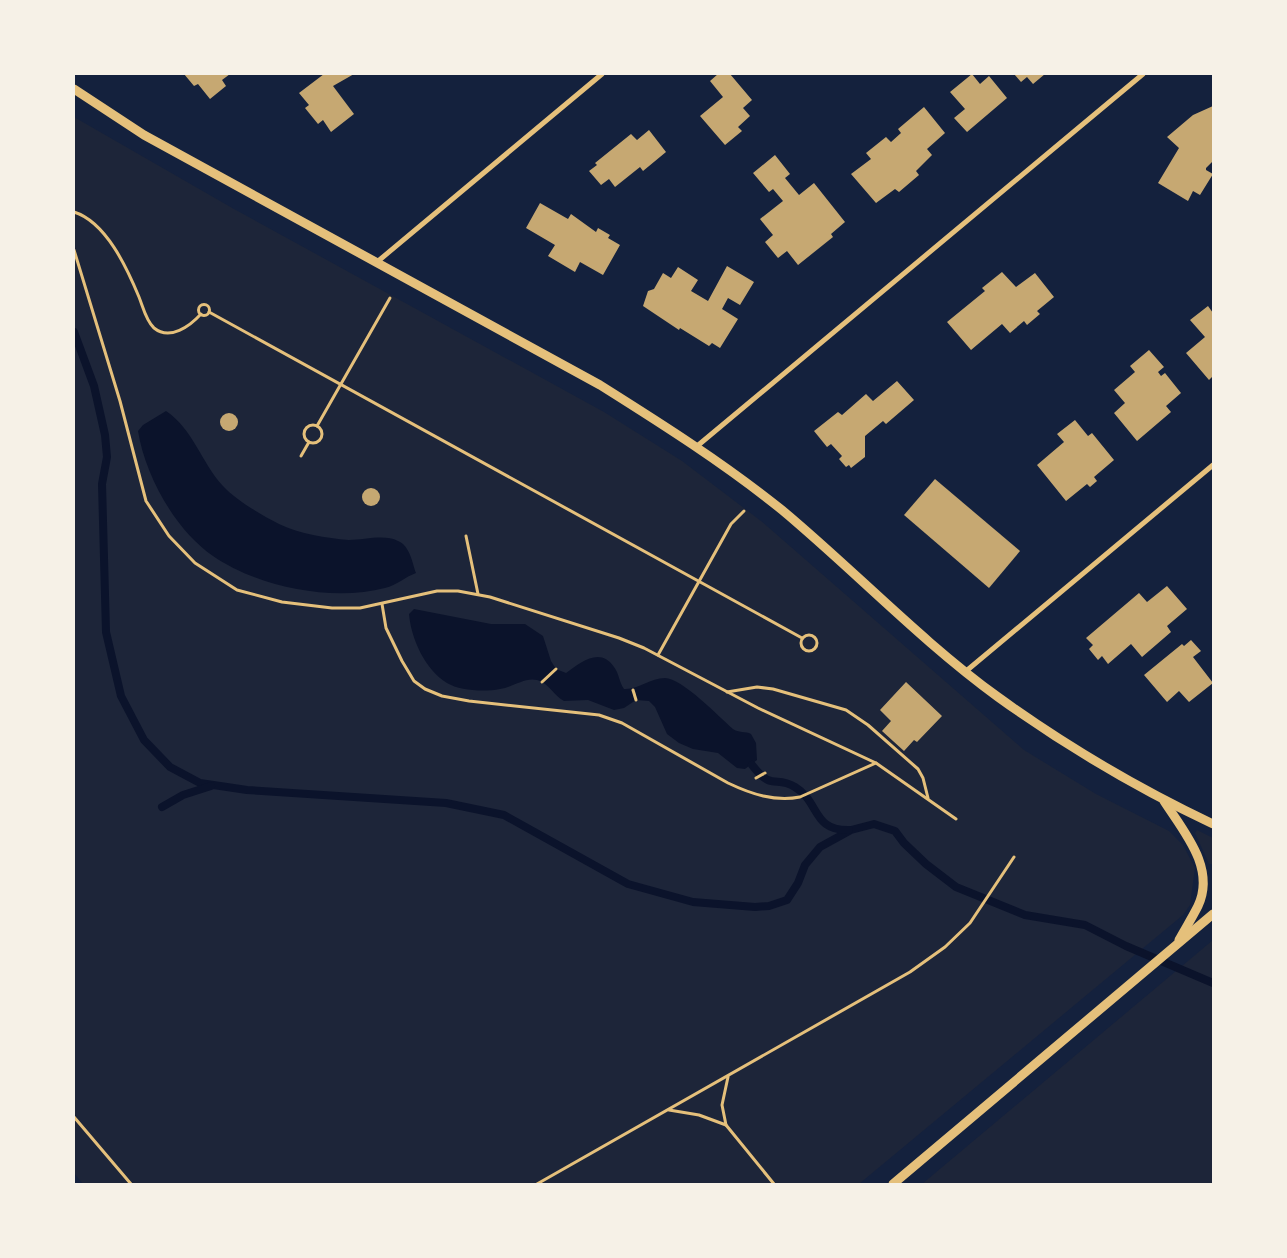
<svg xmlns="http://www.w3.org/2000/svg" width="1287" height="1258" viewBox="0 0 1287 1258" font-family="'Libre Baskerville',serif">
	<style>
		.green { fill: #1d2539 }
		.water { fill: #0b132b }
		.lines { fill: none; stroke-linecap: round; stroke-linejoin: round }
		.stream { stroke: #0b132b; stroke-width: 8 }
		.building { fill: #c6a872 }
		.path { stroke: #e5c07b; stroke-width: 3 }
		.minor { stroke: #e5c07b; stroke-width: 5 }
		.tertiary { stroke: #e5c07b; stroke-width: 9 }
	</style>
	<rect width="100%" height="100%" fill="#14213d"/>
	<g class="green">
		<path d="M74 117 234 209 604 412 682 461 761 521 1024 750 1096 794 1169 831 1183 845 1195 868 1190 905 1183 915 859 1184H83L74 1173Z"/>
		<path d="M1197 830 1213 838V864H1209L1195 833Z"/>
		<path d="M1213 940V1184H922Z"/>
	</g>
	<g class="water">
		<path d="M166 411C193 429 201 462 223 486 237 501 260 514 279 524 300 534 326 538 349 540 364 540 385 534 398 541 410 546 412 562 416 573 405 577 397 585 385 588 332 602 258 587 213 556 175 530 145 475 138 431L143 425Z"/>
		<path d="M414 609 491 624H525L543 636 551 661 556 669 566 673C580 663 600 646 614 667 619 673 619 682 624 689 638 690 650 678 665 678 682 678 719 717 733 729 738 733 746 731 751 734L756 743 757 760 745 769 737 768 718 753 693 749 679 743 667 734 655 707 649 701 636 700 624 708 614 710 588 700 564 701C554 696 549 683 537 680 525 677 513 687 500 689 485 692 460 691 447 683 425 670 411 638 409 614Z"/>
	</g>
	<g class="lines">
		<g class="stream">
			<path d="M74 332 94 386 105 435 107 457 102 484 106 632 121 696 144 740 170 767 200 783 247 790 446 803 504 815 628 884 693 902 755 907 769 906 787 900 798 883 805 865 820 847 851 830 874 824 895 831 904 843 926 864 956 887 1025 915 1085 925 1126 946 1213 983"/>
			<path d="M752 765C773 792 775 775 795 787 820 802 812 831 849 830"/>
			<path d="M162 807 183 795 211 786"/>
		</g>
	</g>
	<g class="building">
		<path d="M184 74H230L222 80 226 86 210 99 198 84 194 86Z"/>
		<path d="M324 74H354L333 86 354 114 331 132 323 120 318 124 305 108 309 105 299 93Z"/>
		<path d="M718 74H730L752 100 743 108 750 116 738 127 742 131 725 145 700 116 723 97 710 81Z"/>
		<path d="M972 74 980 84 989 76 1007 98 967 132 954 118 965 109 950 92Z"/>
		<path d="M1014 74H1045L1033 84 1027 77 1021 82Z"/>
		<path d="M1213 106V161L1206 168V170L1213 174 1200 195 1193 191 1188 201 1158 183 1179 148 1167 137 1193 115Z"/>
		<path d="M924 107 945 133 927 149 932 155 916 171 919 175 899 192 895 189 876 203 851 174 871 159 866 153 886 137 891 142 901 133 898 129Z"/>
		<path d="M649 130 666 152 643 171 640 167 615 187 609 179 601 185 589 171 597 165 595 163 631 134 637 140Z"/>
		<path d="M775 155 790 174 785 178 799 195 814 183 845 222 831 234 833 237 798 265 787 251 778 258 765 242 773 235 760 219 783 201 773 189 769 192 753 173Z"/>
		<path d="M540 203 568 219 571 214 596 232 598 228 610 235 608 238 620 245 603 275 580 262 575 272 548 256 555 245 526 228Z"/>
		<path d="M727 266 754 282 740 305 728 298 722 309 738 319 720 348 712 343 709 346 680 328 679 330 643 306 648 291 654 289 663 273 671 278 678 267 698 280 691 291 708 301Z"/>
		<path d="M1002 272 1016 287 1035 273 1054 297 1037 311 1040 314 1027 325 1024 321 1010 333 1002 324 971 350 947 322 985 291 982 288Z"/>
		<path d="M1208 306 1213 313V376L1209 380 1186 353 1205 337 1190 320Z"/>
		<path d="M1149 350 1164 367 1158 372 1161 376 1165 373 1181 393 1166 406 1171 412 1137 441 1114 413 1125 403 1114 390 1135 372 1130 366Z"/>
		<path d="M897 381 914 400 886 424 883 421 865 436V457L851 468 849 465 846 467 839 459 842 456 831 444 827 447 814 431 838 412 842 415 866 394 873 401Z"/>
		<circle cx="229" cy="422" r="9"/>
		<path d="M1075 420 1088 436 1092 433 1114 460 1094 477 1097 481 1090 487 1087 484 1066 501 1037 465 1064 442 1057 434Z"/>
		<path d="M935 479 1020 551 989 588 904 515Z"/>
		<circle cx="371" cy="497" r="9"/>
		<path d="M1167 586 1187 609 1167 626 1171 632 1142 657 1131 644 1108 664 1102 656 1098 660 1089 649 1093 645 1086 638 1139 593 1147 602Z"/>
		<path d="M1191 640 1201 651 1193 657 1213 683 1189 702 1179 691 1167 702 1144 675 1182 644 1184 646Z"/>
		<path d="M906 682 942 716 917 742 914 740 904 751 882 731 891 721 880 710Z"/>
	</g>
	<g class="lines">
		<g class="path">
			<path d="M74 212C106 222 127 268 139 297 143 307 146 321 154 328 170 341 190 326 201 314"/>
			<path d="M74 250 120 401 146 501 169 536 195 563 237 590 282 602 332 608H360L437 591H458L490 597 619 638 644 648 758 708 876 763 956 819"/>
			<circle cx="204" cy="310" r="5.5"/>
			<path d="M209 312 802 638"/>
			<circle cx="313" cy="434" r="9"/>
			<path d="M317 426 390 298"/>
			<path d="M301 456 309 442"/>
			<path d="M466 536 478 594"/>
			<path d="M382 604 386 628 402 661 414 681 425 689 442 696 469 701 599 715 622 723 728 783C751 794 775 802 800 797L876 763"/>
			<circle cx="809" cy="643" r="8"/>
			<path d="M658 655 731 524 744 511"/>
			<path d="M542 682 556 669"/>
			<path d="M633 690 636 700"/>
			<path d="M727 692 757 687 773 689 846 710 868 725 918 769 923 778 928 798"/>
			<path d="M756 778 765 773"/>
			<path d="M669 1110 699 1115 726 1125 722 1105 728 1077"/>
			<path d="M74 1117 131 1184"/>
			<path d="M726 1125 774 1184"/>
			<path d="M537 1184 910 972 945 947 970 923 1014 857"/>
		</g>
		<g class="minor">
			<path d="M377 262 602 74"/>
			<path d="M696 447 1143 74"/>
			<path d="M965 672 1213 465"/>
		</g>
		<g class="tertiary">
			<path d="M74 89 144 135 600 385C662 424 725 464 782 510 855 571 921 641 998 697 1066 746 1137 788 1213 824"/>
			<path d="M1164 801C1184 832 1216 868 1198 906 1192 918 1185 929 1179 940"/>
			<path d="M893 1184 1213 914"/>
		</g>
	</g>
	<rect width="1287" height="1258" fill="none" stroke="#f6f1e7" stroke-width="150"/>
</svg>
